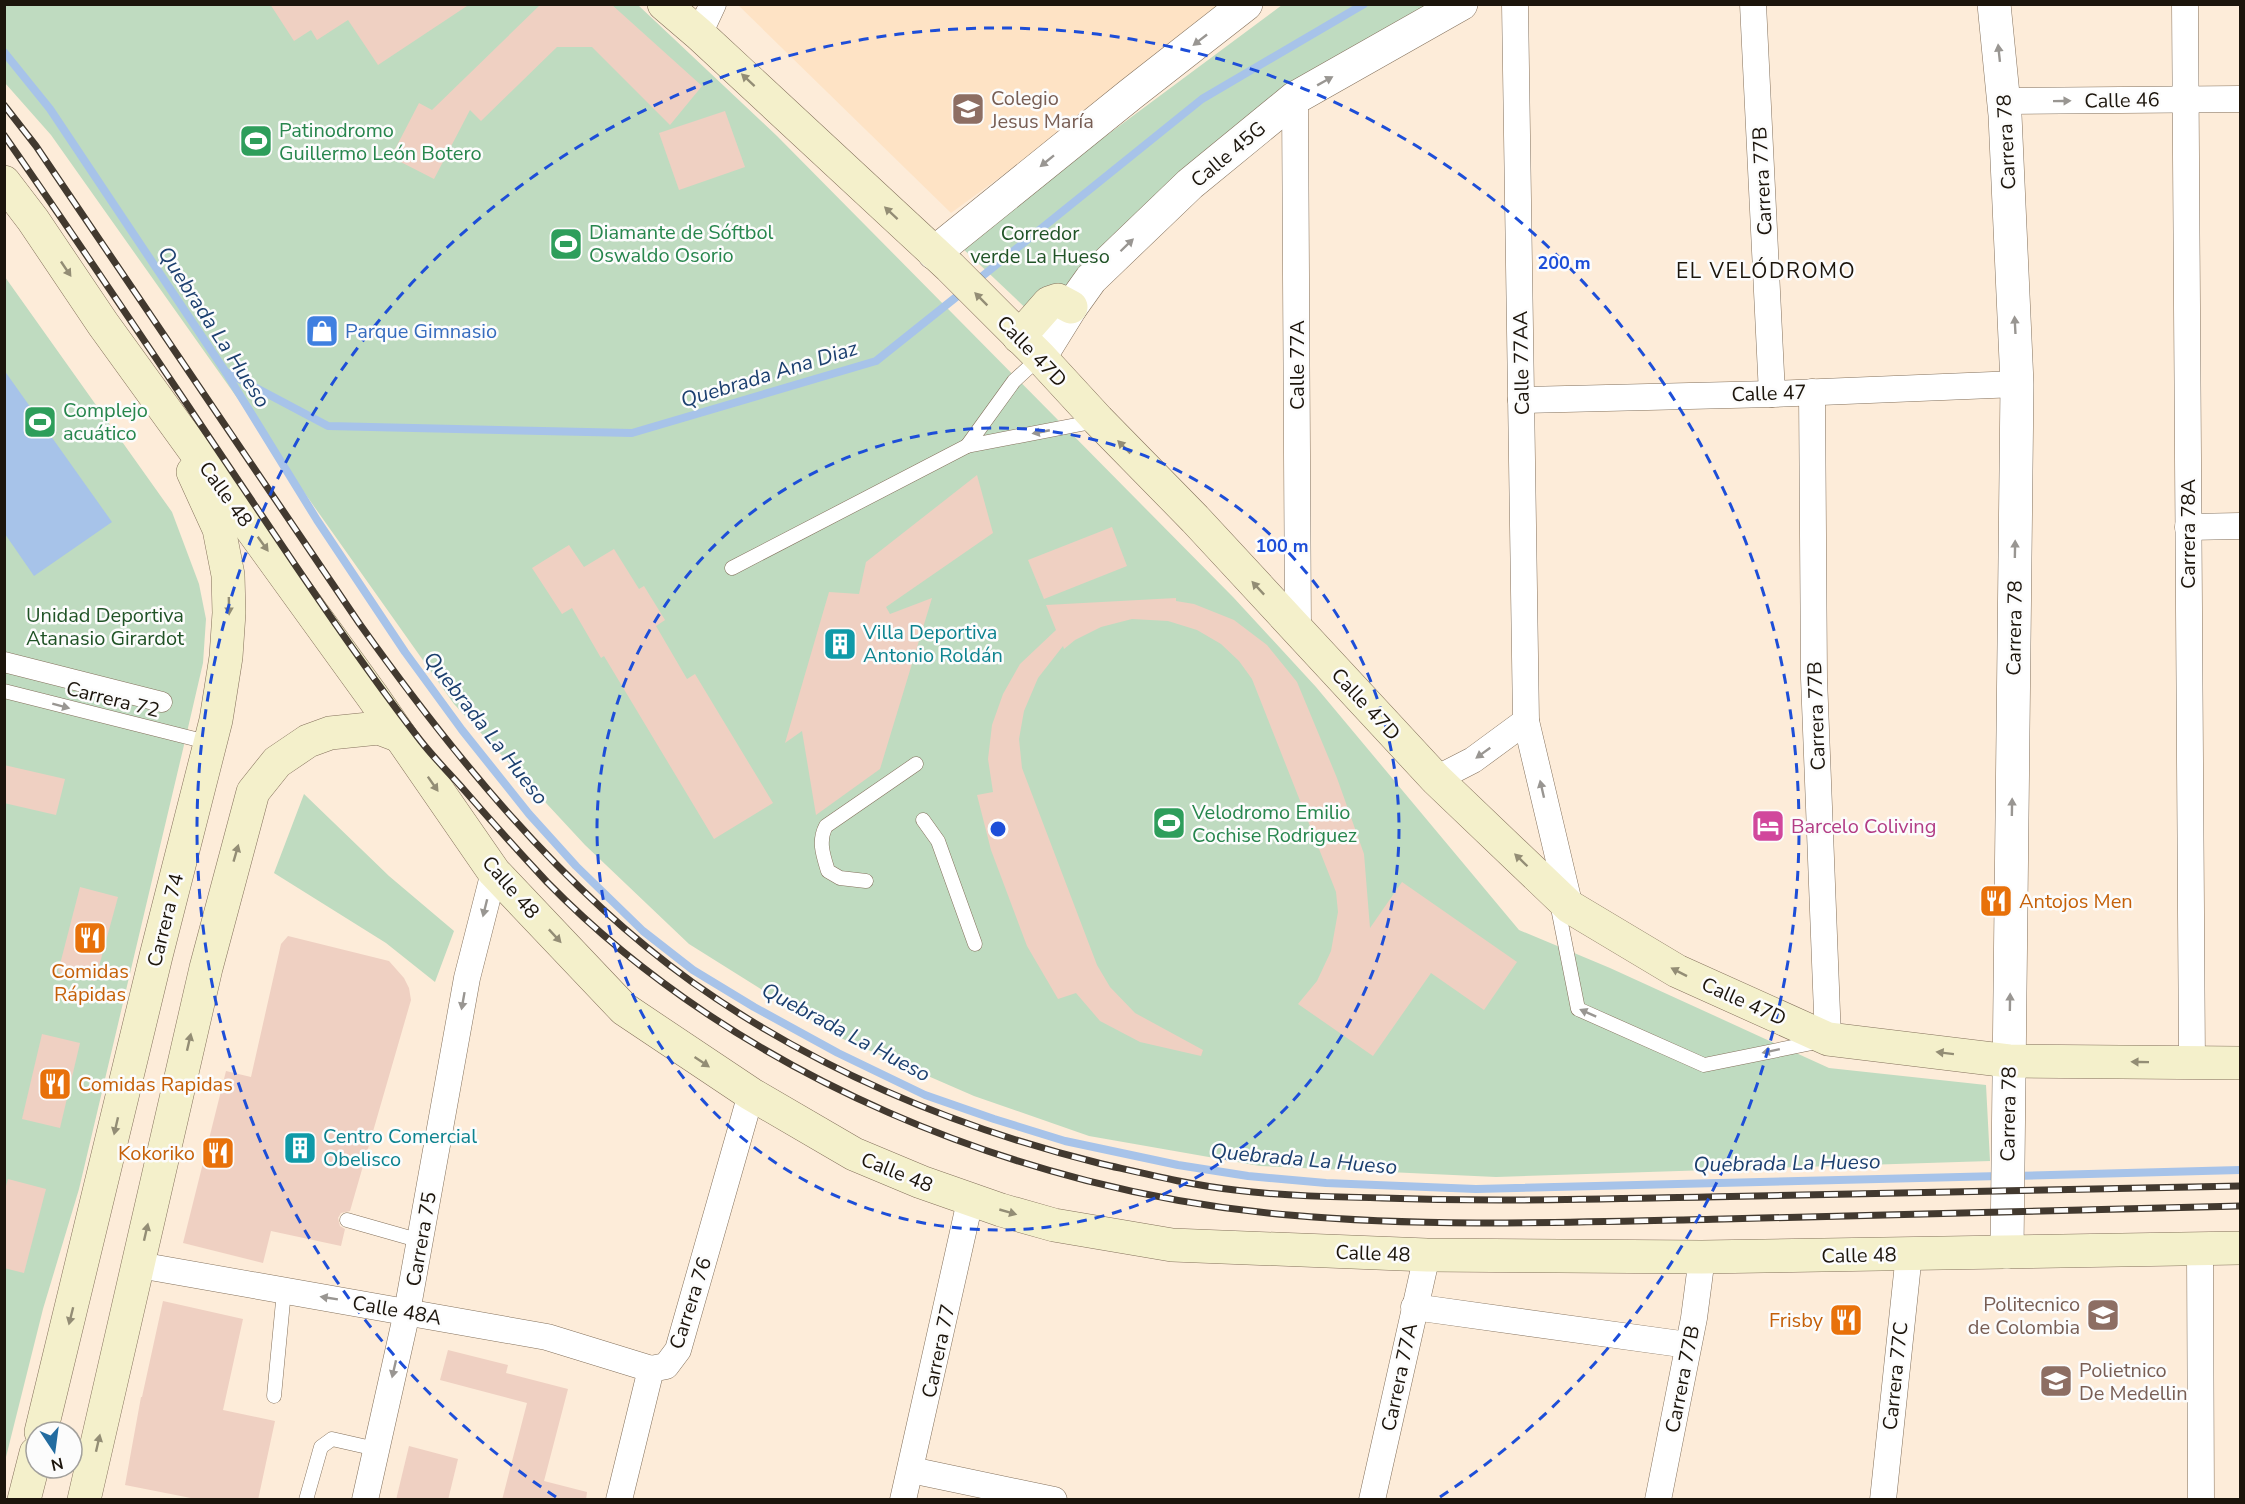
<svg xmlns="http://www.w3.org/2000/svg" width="2245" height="1504" viewBox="0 0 2245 1504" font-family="'Nunito Sans',sans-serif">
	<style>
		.built { fill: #fee3c5 }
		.green { fill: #bfdbc0 }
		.water { fill: #a7c3e9 }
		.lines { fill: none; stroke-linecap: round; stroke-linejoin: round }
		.stream { stroke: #a7c3e9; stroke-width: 8 }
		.building { fill: #efd0c2 }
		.service-casing { stroke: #84715c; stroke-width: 15 }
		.pedestrian-casing { stroke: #84715c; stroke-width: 21 }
		.minor-casing { stroke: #84715c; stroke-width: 27 }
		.tertiary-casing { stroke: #84715c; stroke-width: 34 }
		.secondary-casing { stroke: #84715c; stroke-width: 34 }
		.service { stroke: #fff; stroke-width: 14 }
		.pedestrian { stroke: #fff; stroke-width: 20 }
		.minor { stroke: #fff; stroke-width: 26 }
		.tertiary { stroke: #fff; stroke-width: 33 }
		.secondary { stroke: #f4f0cb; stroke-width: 33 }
		.rail-casing { stroke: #42392f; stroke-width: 7 }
		.rail { stroke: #fcfcfc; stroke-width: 4.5; stroke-dasharray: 14; stroke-linecap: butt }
		.oneway { fill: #999692 }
		.oneway2 { fill: #938d75 }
		.ring { fill: none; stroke: #1d4ed8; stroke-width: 3; stroke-dasharray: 10 8 }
		.labels { text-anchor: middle; stroke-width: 5; stroke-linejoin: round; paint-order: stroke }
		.education-label { font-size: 20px; fill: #785e54; stroke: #fcfcfc; text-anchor: start }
		.street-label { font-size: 20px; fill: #1c150c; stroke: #fcfcfc }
		.leisure-label { font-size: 20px; fill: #27864d; stroke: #fcfcfc; text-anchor: start }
		.park-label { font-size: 20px; fill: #205326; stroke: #fcfcfc }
		.shop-label { font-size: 20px; fill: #366cbe; stroke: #fcfcfc; text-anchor: start }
		.culture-label { font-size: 20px; fill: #0d838f; stroke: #fcfcfc; text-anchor: start }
		.hotel-label { font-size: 20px; fill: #b23c85; stroke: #fcfcfc; text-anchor: start }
		.food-label { font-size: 20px; fill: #c56008; stroke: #fcfcfc; text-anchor: start }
		.neighbourhood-label { font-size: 21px; letter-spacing: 1.5px; fill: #1c150c; stroke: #fcfcfc }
		.water-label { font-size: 21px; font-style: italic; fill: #1b3f6f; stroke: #fcfcfc }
		.centre { fill: #1d4ed8; stroke: #fcfcfc; stroke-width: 3 }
		.ring-label { font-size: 18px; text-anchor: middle; font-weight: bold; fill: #1d4ed8; stroke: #fcfcfc; stroke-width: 5; stroke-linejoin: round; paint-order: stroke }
	</style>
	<rect width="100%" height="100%" fill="#fdecd9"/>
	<path class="built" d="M737 4 1235 5 951 213Z"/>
	<g class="green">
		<path d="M5 5H638L777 136 1233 597 1316 687 1519 930 1610 968 1829 1068 1986 1085 1990 1161 1496 1177 1260 1166 1089 1136 974 1096 836 1036 689 944 585 845 454 704 51 135 5 83Z"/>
		<path d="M1282 5H1442L1283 93 1033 315 959 245Z"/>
		<path d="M5 277 172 512 199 584 206 619 203 663 184 745 79 1189 43 1309 5 1461Z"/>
		<path d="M304 794 389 876 454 931 435 982 386 943 274 873Z"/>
	</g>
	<path class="water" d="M4 370 112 522 34 576 5 534Z"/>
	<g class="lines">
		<g class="stream">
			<path d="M4 52 50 109 225 371 317 520 405 652 462 730 529 814 576 866 643 931 693 970 754 1007 838 1053 925 1095 994 1119 1065 1141 1178 1165 1248 1176 1326 1183 1476 1189 2000 1176"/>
			<path d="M975 282 1202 99 1364 4"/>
			<path d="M226 372 328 426 632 433 876 361 965 290"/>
			<path d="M2013 1176 2240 1170"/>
		</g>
	</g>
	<g class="building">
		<path d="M270 4H470L378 65 348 20 317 40 311 30 294 41Z"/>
		<path d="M541 4H611L702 86 670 125 592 47H557L481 121 470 110 434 179 391 157 419 103 432 110Z"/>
		<path d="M725 111 745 167 679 190 659 133Z"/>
		<path d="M977 475 993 533 886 607 890 614 932 598 880 769 816 815 802 731 785 743 829 592 859 594 866 562Z"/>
		<path d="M1112 527 1127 566 1044 599 1028 560Z"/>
		<path d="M569 545 584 567 614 549 639 589 644 586 665 620 656 626 687 679 695 674 773 803 714 839 604 656 601 658 572 608 562 614 532 568Z"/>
		<path d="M1176 598V601L1194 604 1234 620 1267 645 1297 682 1337 778 1364 854 1370 928 1402 882 1517 962 1484 1010 1431 973 1373 1056 1298 1004 1317 981 1331 951 1338 912 1336 892 1252 679 1239 661 1221 644 1197 630 1168 621 1132 619 1101 627 1075 640 1064 649 1063 646 1038 678 1024 711 1019 739 1022 768 1097 965 1110 987 1135 1013 1203 1050 1201 1056 1140 1042 1100 1021 1076 993 1058 999 1027 946 991 850 977 795 993 792 988 759 992 725 1003 694 1020 664 1056 630 1046 605Z"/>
		<path d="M4 765 65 779 56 815 4 803Z"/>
		<path d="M80 887 118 897 95 981 58 972Z"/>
		<path d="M288 936 389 961 404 978 409 988 411 1000 350 1211 341 1213 338 1218 340 1226 345 1229 341 1246 271 1231 263 1263 183 1243 226 1071 251 1077 281 944Z"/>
		<path d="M42 1034 80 1043 60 1128 22 1119Z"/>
		<path d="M8 1179 46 1189 24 1273 4 1268V1193Z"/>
		<path d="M163 1301 243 1319 223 1410 275 1421 258 1500H201L125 1485 141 1397H142Z"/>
		<path d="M448 1350 508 1365 506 1373 568 1389 544 1481 587 1492 586 1500H502L527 1403 440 1380Z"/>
		<path d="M409 1446 458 1459 448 1500H396Z"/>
	</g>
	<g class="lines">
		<defs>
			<g id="service">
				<path d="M967 446 1014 381 1040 357"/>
				<path d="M732 568 967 446 1097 421"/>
				<path d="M4 691 211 743"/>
				<path d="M923 820 938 841 975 944"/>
				<path d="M866 881 840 878 828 871C823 855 818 841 826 826L916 764"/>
				<path d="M1557 903 1578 1009 1704 1065 1817 1042"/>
				<path d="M347 1220 421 1241"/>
				<path d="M274 1396 284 1291"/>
				<path d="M306 1500 321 1447 332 1439 376 1449"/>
			</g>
			<path id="pedestrian" d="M4 662 162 702"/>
			<g id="minor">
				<path d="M1515 4 1526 721 1570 907"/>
				<path d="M1753 4 1772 394"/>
				<path d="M2185 4 2192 1063"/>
				<path d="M699 34 713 4"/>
				<path d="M1295 98 1298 631"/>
				<path d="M2004 101 2240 99"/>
				<path d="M1812 392 1814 678 1828 1039"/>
				<path d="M1521 400 1772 394 2017 384"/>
				<path d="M2188 527 2240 526"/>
				<path d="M1436 779 1473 760 1526 721"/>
				<path d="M2200 1249 2201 1500"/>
				<path d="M139 1265 547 1337 651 1369"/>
				<path d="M1414 1307 1688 1345"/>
				<path d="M911 1470 1054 1500"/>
				<path d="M365 1500 407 1312 467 978 494 872"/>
				<path d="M619 1500 651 1369 666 1366 678 1350 751 1094"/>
				<path d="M903 1500 970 1201"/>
				<path d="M1372 1500 1427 1255"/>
				<path d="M1658 1500 1694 1318 1702 1257"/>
				<path d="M1883 1500 1909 1254"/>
			</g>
			<g id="tertiary">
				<path d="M1994 4 2005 115 2017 384 2007 1252"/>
				<path d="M934 253 1131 94 1246 4"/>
				<path d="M1040 357 1071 307 1091 279 1190 184 1295 98 1461 4"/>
			</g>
			<g id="secondary">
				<path d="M664 4 699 34 950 267 1040 357 1098 420 1195 519 1436 779 1570 907 1677 971 1828 1039 2009 1061 2240 1063"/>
				<path d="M4 182 33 220 103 324 373 697 494 872 624 1009 751 1094 854 1154 921 1182 1001 1210 1054 1225 1172 1245 1427 1255 1702 1257 2240 1248"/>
				<path d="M1019 337 1049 303 1058 300 1071 307"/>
				<path d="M41 1432 156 956 216 720 226 657 229 613 228 575 219 529 193 472"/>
				<path d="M24 1500 36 1453"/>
				<path d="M84 1500 206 968 253 792 277 762 308 741 330 733 379 728 400 736"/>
			</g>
		</defs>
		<use href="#service" class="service-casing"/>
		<use href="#pedestrian" class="pedestrian-casing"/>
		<use href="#minor" class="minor-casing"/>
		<use href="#tertiary" class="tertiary-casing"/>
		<use href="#secondary" class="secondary-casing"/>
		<use href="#service" class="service"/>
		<use href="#pedestrian" class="pedestrian"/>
		<use href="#minor" class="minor"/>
		<use href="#tertiary" class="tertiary"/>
		<use href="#secondary" class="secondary"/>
		<defs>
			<g id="rail">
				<path d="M4 105 36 146 359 623C453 755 560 887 692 982 815 1069 956 1128 1102 1164 1146 1174 1190 1185 1235 1190 1284 1196 1333 1197 1382 1198 1490 1202 1598 1199 1706 1197 1884 1193 2062 1190 2240 1186"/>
				<path d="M4 135C87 254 167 375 248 495 304 578 359 661 420 740 434 758 450 774 465 791 492 822 519 852 547 882 737 1076 1021 1192 1289 1215 1434 1228 1579 1222 1724 1219 1896 1215 2068 1210 2240 1206"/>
			</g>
		</defs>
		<use href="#rail" class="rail-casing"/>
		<use href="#rail" class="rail"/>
	</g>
	<defs><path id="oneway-solid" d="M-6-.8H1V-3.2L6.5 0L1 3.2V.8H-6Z" transform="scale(1.5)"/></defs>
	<g class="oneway">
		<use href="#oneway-solid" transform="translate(1200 40) rotate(142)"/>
		<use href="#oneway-solid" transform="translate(1999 53) rotate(-96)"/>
		<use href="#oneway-solid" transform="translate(1325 81) rotate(-29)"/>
		<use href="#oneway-solid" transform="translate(2062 101) rotate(-1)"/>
		<use href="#oneway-solid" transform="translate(1047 161) rotate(141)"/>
		<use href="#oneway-solid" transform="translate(1127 245) rotate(-44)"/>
		<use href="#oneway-solid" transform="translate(2015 325) rotate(-93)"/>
		<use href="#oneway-solid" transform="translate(1041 432) rotate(169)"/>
		<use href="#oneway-solid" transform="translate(2015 549) rotate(-89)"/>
		<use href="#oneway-solid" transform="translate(61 706) rotate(15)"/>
		<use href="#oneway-solid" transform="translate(1483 753) rotate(144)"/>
		<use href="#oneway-solid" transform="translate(1542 789) rotate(-103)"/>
		<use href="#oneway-solid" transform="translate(2012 807) rotate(-89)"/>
		<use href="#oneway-solid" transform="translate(485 908) rotate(104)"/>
		<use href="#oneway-solid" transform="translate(463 1001) rotate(100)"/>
		<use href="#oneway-solid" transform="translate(2010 1002) rotate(-89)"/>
		<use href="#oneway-solid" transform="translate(1588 1013) rotate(-156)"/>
		<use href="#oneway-solid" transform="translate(1771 1051) rotate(168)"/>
		<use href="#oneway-solid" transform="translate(329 1298) rotate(-171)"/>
		<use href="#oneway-solid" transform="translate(394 1369) rotate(103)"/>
	</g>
	<g class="oneway2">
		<use href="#oneway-solid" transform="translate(748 80) rotate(-137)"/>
		<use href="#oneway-solid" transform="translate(891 213) rotate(-137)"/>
		<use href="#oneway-solid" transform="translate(66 269) rotate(56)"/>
		<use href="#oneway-solid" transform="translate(981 299) rotate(-135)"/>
		<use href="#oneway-solid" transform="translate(1124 447) rotate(-135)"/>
		<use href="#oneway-solid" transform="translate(263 544) rotate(54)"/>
		<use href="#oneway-solid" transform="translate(1258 588) rotate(-133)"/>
		<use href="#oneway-solid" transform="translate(229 606) rotate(89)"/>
		<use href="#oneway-solid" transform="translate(433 784) rotate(55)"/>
		<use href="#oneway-solid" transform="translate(236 853) rotate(-74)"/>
		<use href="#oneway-solid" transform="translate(1521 860) rotate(-136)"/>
		<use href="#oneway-solid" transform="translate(555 936) rotate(47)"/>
		<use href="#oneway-solid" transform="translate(1679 972) rotate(-153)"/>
		<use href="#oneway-solid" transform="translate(189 1042) rotate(-77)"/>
		<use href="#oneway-solid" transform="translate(1945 1053) rotate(-173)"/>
		<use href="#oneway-solid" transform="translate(702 1062) rotate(34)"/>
		<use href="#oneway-solid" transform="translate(2140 1062) rotate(-179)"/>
		<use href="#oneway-solid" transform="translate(116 1126) rotate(103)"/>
		<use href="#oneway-solid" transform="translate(1008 1212) rotate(16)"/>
		<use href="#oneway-solid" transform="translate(146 1232) rotate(-77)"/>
		<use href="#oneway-solid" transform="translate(71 1316) rotate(104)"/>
		<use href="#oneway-solid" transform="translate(98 1443) rotate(-77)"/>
	</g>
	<g class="ring">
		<circle cx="998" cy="829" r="401"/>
		<path d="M556 1497A801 801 0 1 1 1440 1497"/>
	</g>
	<defs>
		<symbol id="school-square" viewBox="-11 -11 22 22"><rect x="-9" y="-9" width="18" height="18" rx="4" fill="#8d6e63" stroke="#fcfcfc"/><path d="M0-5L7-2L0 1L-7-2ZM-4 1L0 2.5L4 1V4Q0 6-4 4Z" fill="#fff"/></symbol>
		<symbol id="stadium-square" viewBox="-11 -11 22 22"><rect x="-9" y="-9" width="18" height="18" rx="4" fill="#2e9e5b" stroke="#fcfcfc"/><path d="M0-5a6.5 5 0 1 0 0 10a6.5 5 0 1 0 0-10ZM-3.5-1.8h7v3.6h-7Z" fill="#fff"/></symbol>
		<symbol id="shop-square" viewBox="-11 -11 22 22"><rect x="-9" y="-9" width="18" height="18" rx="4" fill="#3f7fe0" stroke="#fcfcfc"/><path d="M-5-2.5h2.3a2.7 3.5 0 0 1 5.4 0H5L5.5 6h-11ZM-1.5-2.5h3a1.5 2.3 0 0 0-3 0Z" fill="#fff"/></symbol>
		<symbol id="building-square" viewBox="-11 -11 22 22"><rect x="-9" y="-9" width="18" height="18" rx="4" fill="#0f9aa8" stroke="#fcfcfc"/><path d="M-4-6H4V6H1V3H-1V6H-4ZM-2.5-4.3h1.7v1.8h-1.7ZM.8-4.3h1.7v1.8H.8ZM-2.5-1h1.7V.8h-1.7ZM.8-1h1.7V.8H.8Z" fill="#fff"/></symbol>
		<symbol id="hotel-square" viewBox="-11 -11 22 22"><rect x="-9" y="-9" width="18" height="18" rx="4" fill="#d1479c" stroke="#fcfcfc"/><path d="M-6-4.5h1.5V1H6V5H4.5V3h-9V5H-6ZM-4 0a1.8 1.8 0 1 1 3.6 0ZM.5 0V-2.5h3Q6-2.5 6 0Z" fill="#fff"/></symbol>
		<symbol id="restaurant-square" viewBox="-11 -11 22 22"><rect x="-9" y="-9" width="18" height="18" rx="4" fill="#e8710a" stroke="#fcfcfc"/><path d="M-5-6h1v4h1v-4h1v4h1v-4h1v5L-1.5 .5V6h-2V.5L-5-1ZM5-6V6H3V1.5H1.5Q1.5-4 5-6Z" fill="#fff"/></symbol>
		<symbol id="university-square" viewBox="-11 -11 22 22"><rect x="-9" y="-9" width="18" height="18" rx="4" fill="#8d6e63" stroke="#fcfcfc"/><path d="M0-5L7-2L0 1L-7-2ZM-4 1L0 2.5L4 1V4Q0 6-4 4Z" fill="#fff"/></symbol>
	</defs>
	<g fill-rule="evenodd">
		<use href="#school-square" x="949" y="90" width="38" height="38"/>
		<use href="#stadium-square" x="237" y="122" width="38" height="38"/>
		<use href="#stadium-square" x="547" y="225" width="38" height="38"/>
		<use href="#shop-square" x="303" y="312" width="38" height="38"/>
		<use href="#stadium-square" x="21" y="403" width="38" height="38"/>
		<use href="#building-square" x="821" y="625" width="38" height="38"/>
		<use href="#stadium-square" x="1150" y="804" width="38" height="38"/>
		<use href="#hotel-square" x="1749" y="807" width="38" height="38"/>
		<use href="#restaurant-square" x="1977" y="882" width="38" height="38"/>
		<use href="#restaurant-square" x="71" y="919" width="38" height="38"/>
		<use href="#restaurant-square" x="36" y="1065" width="38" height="38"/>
		<use href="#building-square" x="281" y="1129" width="38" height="38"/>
		<use href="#restaurant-square" x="199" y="1134" width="38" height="38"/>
		<use href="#university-square" x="2084" y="1296" width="38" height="38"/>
		<use href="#restaurant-square" x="1827" y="1301" width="38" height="38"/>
		<use href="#university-square" x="2037" y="1362" width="38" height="38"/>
	</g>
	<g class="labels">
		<g class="education-label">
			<text x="991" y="105">Colegio<tspan x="991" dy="23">Jesus María</tspan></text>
			<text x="2080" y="1311" text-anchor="end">Politecnico<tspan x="2080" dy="23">de Colombia</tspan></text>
			<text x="2079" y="1377">Polietnico<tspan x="2079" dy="23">De Medellin</tspan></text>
		</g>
		<g class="street-label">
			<text transform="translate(2122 100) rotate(-1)" y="7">Calle 46</text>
			<text transform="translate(2006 142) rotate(-93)" y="7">Carrera 78</text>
			<text transform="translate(1228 154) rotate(-40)" y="7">Calle 45G</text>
			<text transform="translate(1762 181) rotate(-93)" y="7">Carrera 77B</text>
			<text transform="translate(1032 351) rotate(46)" y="7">Calle 47D</text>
			<text transform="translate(1521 363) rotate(-91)" y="7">Calle 77AA</text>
			<text transform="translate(1297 365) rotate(-90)" y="7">Calle 77A</text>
			<text transform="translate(1769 393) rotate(-2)" y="7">Calle 47</text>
			<text transform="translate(226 494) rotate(54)" y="7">Calle 48</text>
			<text transform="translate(2188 534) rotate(-90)" y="7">Carrera 78A</text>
			<text transform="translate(2014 628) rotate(-89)" y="7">Carrera 78</text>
			<text transform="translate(113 699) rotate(14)" y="7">Carrera 72</text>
			<text transform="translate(1366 704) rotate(47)" y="7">Calle 47D</text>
			<text transform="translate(1816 716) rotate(-92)" y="7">Carrera 77B</text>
			<text transform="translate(511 887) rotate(49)" y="7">Calle 48</text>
			<text transform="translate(165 920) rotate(-76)" y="7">Carrera 74</text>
			<text transform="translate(1744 1001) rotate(24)" y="7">Calle 47D</text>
			<text transform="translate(2008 1114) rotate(-89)" y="7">Carrera 78</text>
			<text transform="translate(897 1172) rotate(22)" y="7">Calle 48</text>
			<text transform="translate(421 1239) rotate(-80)" y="7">Carrera 75</text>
			<text transform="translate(1373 1253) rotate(2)" y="7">Calle 48</text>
			<text transform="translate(1859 1255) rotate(-1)" y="7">Calle 48</text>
			<text transform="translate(690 1303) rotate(-72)" y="7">Carrera 76</text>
			<text transform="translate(397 1310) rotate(10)" y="7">Calle 48A</text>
			<text transform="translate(938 1351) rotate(-78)" y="7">Carrera 77</text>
			<text transform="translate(1895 1376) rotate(-84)" y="7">Carrera 77C</text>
			<text transform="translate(1399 1377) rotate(-78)" y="7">Carrera 77A</text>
			<text transform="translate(1682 1379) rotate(-79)" y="7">Carrera 77B</text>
		</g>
		<g class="leisure-label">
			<text x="279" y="137">Patinodromo<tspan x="279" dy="23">Guillermo León Botero</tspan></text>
			<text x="589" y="239">Diamante de Sóftbol<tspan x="589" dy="23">Oswaldo Osorio</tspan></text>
			<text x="63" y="417">Complejo<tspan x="63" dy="23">acuático</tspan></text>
			<text x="1192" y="819">Velodromo Emilio<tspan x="1192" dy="23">Cochise Rodriguez</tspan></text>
		</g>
		<g class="park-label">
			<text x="1040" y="240">Corredor<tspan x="1040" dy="23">verde La Hueso</tspan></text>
			<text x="105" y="622">Unidad Deportiva<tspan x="105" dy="23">Atanasio Girardot</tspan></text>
		</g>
		<g class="shop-label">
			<text x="345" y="338">Parque Gimnasio</text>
		</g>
		<g class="culture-label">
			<text x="863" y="639">Villa Deportiva<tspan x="863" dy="23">Antonio Roldán</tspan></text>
			<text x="323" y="1143">Centro Comercial<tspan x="323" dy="23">Obelisco</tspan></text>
		</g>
		<g class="hotel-label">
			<text x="1791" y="833">Barcelo Coliving</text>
		</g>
		<g class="food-label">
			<text x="2019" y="908">Antojos Men</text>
			<text x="90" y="978" text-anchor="middle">Comidas<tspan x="90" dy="23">Rápidas</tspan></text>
			<text x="78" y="1091">Comidas Rapidas</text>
			<text x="195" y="1160" text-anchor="end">Kokoriko</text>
			<text x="1823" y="1327" text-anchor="end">Frisby</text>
		</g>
		<g class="neighbourhood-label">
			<text x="1766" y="278">EL VELÓDROMO</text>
		</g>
		<g class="water-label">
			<text transform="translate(214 327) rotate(57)" y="7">Quebrada La Hueso</text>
			<text transform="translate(769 374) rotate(-17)" y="7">Quebrada Ana Diaz</text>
			<text transform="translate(486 728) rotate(52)" y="7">Quebrada La Hueso</text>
			<text transform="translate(846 1032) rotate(28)" y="7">Quebrada La Hueso</text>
			<text transform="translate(1304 1159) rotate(5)" y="7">Quebrada La Hueso</text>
			<text transform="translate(1787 1163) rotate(-1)" y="7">Quebrada La Hueso</text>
		</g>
	</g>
	<circle cx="998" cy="829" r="9" class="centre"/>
	<g class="ring-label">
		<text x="1564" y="269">200 m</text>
		<text x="1282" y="552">100 m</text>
	</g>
	<rect width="2245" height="1504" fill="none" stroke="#1c150c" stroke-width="12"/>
	<g transform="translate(54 1450) rotate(167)"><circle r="28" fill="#fcfcfc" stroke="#a2a09c" stroke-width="1.5"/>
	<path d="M0-4.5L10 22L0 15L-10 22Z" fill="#236ca0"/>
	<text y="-9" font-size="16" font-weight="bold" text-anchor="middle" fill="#1c150c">N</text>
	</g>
</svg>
